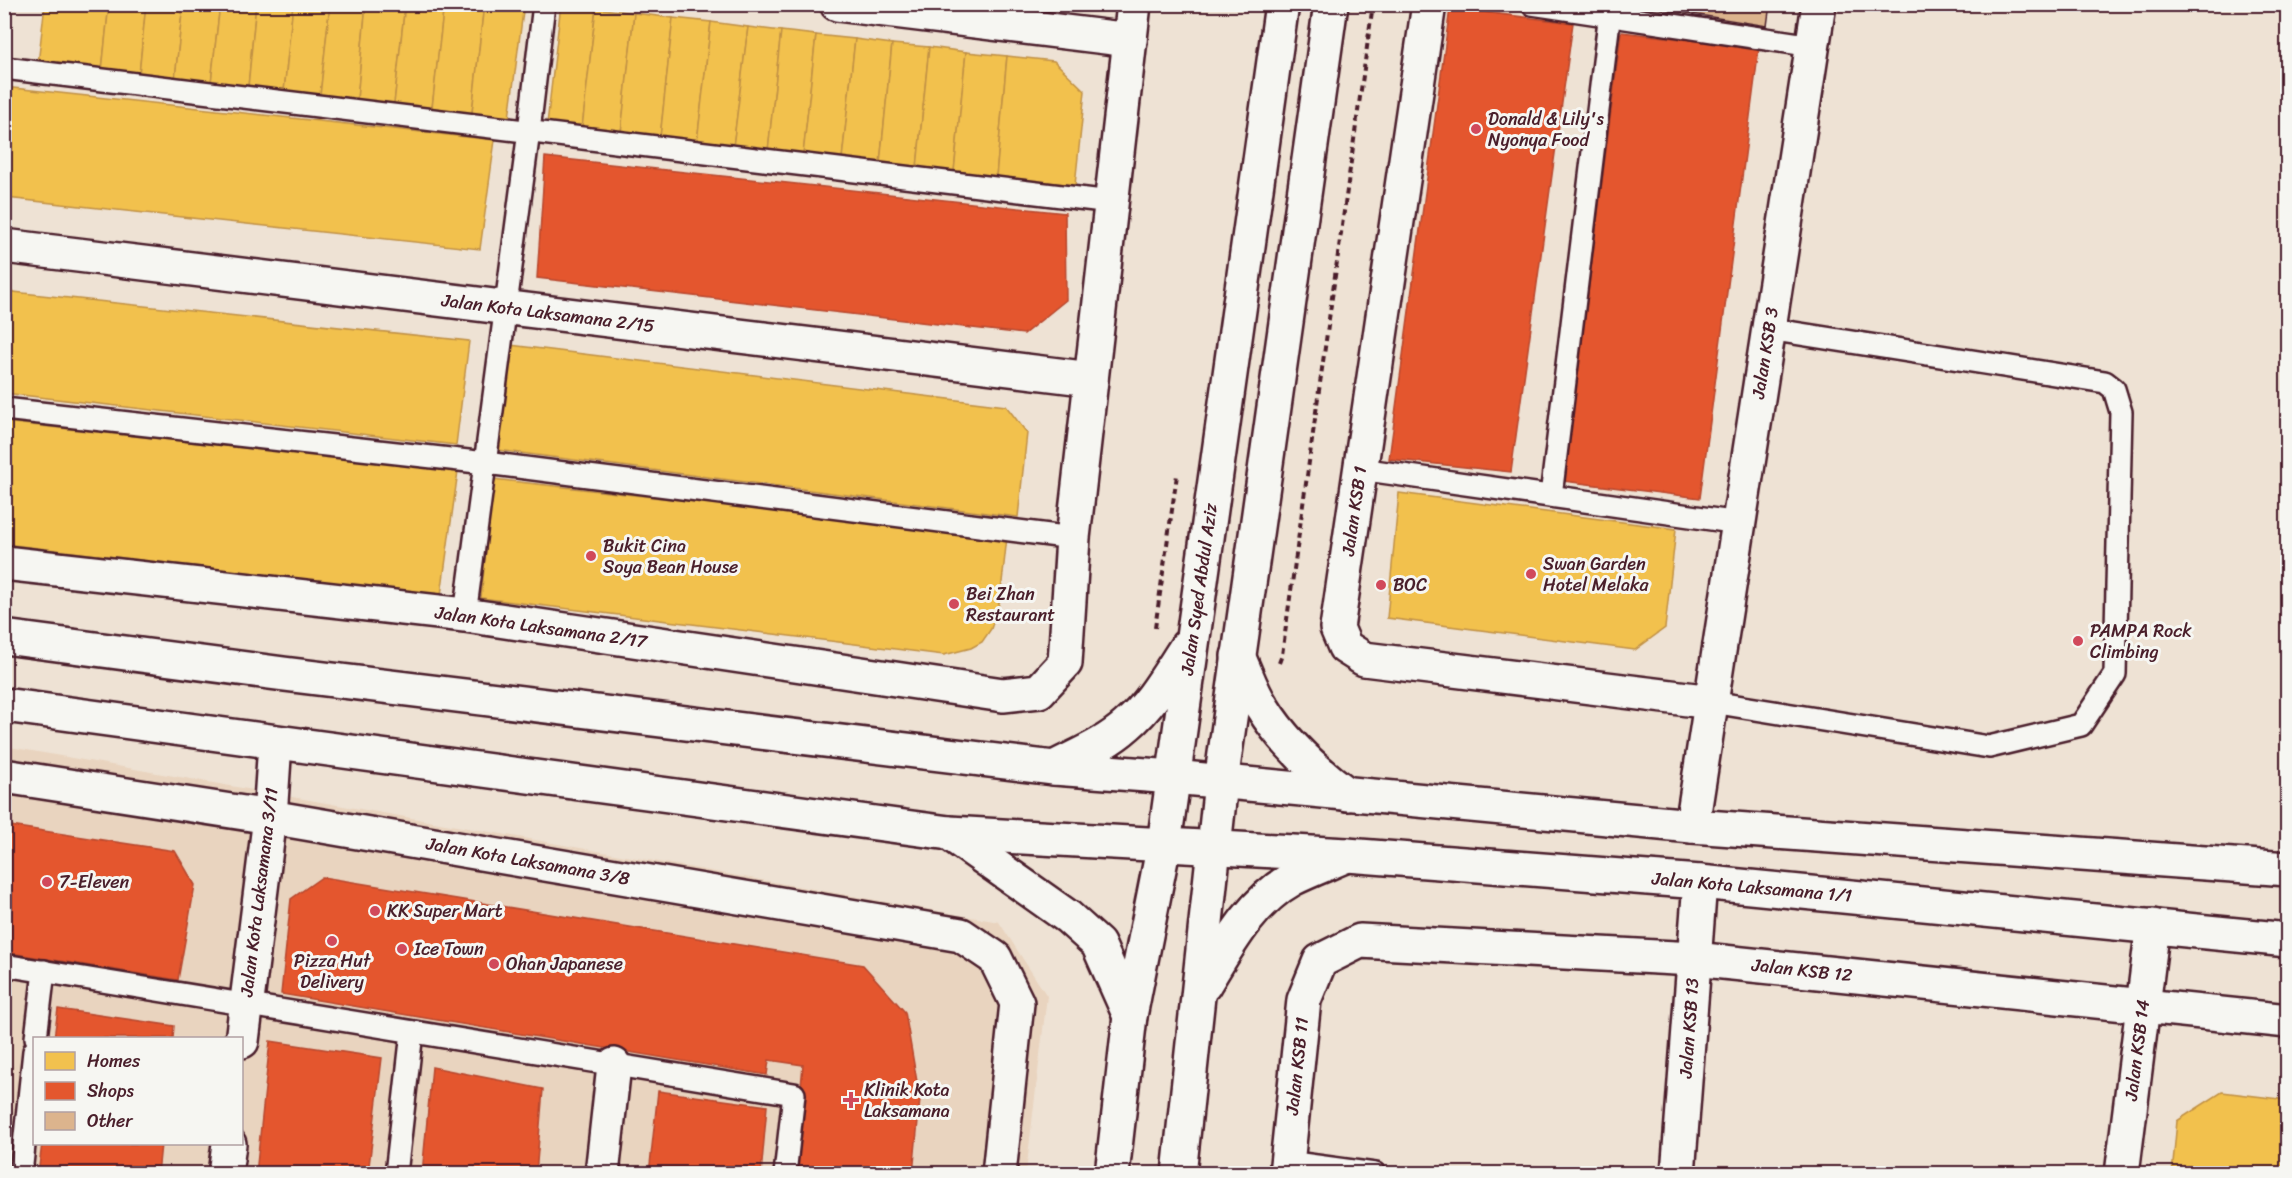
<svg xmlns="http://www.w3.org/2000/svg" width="2292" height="1178" viewBox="0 0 2292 1178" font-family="Sriracha,sans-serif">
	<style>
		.built { fill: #e9d4bf; fill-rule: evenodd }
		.homes { fill: #f2c14e; stroke: #c09044; stroke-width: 1.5 }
		.shops { fill: #e4572e; stroke: #b6462d; stroke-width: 1.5 }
		.building { fill: #dcb48d; stroke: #4a1f2b; stroke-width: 1.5 }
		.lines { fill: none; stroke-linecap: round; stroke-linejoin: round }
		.lane-casing { stroke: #4a1f2b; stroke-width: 26 }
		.street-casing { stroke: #4a1f2b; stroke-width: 38 }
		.secondary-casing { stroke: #4a1f2b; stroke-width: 38 }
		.primary-casing { stroke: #4a1f2b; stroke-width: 38 }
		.path { stroke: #4a1f2b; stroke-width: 4; stroke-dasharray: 6 4.5; stroke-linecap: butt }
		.lane { stroke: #f6f6f2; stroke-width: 21 }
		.street { stroke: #f6f6f2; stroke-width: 33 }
		.secondary { stroke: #f6f6f2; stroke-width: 33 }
		.primary { stroke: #f6f6f2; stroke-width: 33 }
		.poi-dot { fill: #d1495b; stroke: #f6f6f2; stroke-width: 2 }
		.labels { text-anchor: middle; stroke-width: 6; stroke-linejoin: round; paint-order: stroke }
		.poi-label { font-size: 18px; fill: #4a1f2b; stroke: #f6f6f2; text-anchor: start }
		.street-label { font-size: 18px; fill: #4a1f2b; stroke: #f6f6f2 }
	</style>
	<rect width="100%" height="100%" fill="#eee2d4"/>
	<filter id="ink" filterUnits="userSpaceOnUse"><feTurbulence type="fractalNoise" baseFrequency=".0167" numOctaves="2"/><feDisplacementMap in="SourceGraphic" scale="12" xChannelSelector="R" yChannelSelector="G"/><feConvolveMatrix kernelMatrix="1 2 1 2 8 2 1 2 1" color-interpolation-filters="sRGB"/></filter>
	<g filter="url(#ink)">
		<path class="built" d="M4 746 999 922 1047 996 1026 1173H5ZM34 1038H242V1144H34Z"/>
		<g class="homes">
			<path d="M45 4H109L102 71 38 64Z"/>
			<path d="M109 4H146L139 75 102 71Z"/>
			<path d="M146 4H183L175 79 139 75Z"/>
			<path d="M183 4H220L211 83 175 79Z"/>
			<path d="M220 4H256L248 87 211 83Z"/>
			<path d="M256 4H293L284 92 248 87Z"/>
			<path d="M293 4H330L320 96 284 92Z"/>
			<path d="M330 4H366L357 100 320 96Z"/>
			<path d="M366 4H405L394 104 357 100Z"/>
			<path d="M405 4H444L432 108 394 104Z"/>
			<path d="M444 4H484L472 113 432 108Z"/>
			<path d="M484 4H524L509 118 472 113Z"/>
			<path d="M561 4 596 8 582 128 547 124Z"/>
			<path d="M596 8 634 13 621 133 582 128Z"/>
			<path d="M634 13 673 18 660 138 621 133Z"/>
			<path d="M673 18 711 22 697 142 660 138Z"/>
			<path d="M711 22 748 27 733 147 697 142Z"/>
			<path d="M748 27 781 31 768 151 733 147Z"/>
			<path d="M781 31 816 35 803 155 768 151Z"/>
			<path d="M816 35 855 39 842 159 803 155Z"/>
			<path d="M855 39 892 44 880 164 842 159Z"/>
			<path d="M892 44 929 47 917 168 880 164Z"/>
			<path d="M929 47 966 52 954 172 917 168Z"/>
			<path d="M966 52 1007 56 996 177 954 172Z"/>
			<path d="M1007 56 1054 61 1085 91 1075 185 996 177Z"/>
			<path d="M4 87 495 140 480 249 6 198 4 196Z"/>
			<path d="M4 291 469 341 456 445 4 393Z"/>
			<path d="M510 345 1006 406 1027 433 1018 517 498 450Z"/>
			<path d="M4 422 458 471 441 595 4 544Z"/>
			<path d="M493 479 1007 537 1000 600 991 629 982 642 971 648 944 655 481 598Z"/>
			<path d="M1399 493 1676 529 1665 628 1635 650 1387 618Z"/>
			<path d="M2222 1092 2288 1100V1174H2172L2177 1121Z"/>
		</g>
		<g class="shops">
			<path d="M1450 8 1573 23 1511 472 1389 459Z"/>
			<path d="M1621 32 1759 48 1700 498 1564 481Z"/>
			<path d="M545 157 1065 213 1066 300 1024 334 537 278Z"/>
			<path d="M4 825 175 851 195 885 178 980 4 952Z"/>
			<path d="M322 877 863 965 905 1012 920 1099 913 1174H793L803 1065 769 1060 767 1075 281 994 291 899Z"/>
			<path d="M58 1009 174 1026 173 1038H54Z"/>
			<path d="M270 1041 382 1058 368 1174H256Z"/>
			<path d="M432 1067 543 1089 536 1174H422Z"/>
			<path d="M658 1091 767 1106 761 1174H649Z"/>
			<path d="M42 1144H161L158 1174H38Z"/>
		</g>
		<path class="building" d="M1631 4H1770L1767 26Z"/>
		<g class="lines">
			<defs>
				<g id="lane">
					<path d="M1532 4 1813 46"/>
					<path d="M4 68 1111 202"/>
					<path d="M4 409 486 463 1073 538"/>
					<path d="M1360 469 1739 523"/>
					<path d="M1551 496 1611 4"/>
					<path d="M465 615 529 131 544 4"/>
					<path d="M1712 702 1989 747 2081 725 2115 674 2121 412 2114 389 2105 382 1769 329"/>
					<path d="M4 965 794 1094 785 1174"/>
					<path d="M36 1038 44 971"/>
					<path d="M1287 1162 1375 1174"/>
					<path d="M21 1174 34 1051"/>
					<path d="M396 1174 412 1032"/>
				</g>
				<g id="street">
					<path d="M837 4 1130 40"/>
					<path d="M1429 4 1337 628 1345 647 1364 659 1712 702"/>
					<path d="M4 246 1091 379"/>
					<path d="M4 563 465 615 1003 695 1039 691 1065 663 1073 538 1134 4"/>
					<path d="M4 776 270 817 961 935 995 958 1017 1003 999 1174"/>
					<path d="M1692 826 1819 4"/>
					<path d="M242 1041 270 817 275 743"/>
					<path d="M225 1174 229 1144"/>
					<path d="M602 1174 614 1065"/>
					<path d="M1286 1174 1304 1000 1320 961 1360 941 1694 959 2288 1021"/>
					<path d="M1678 1174 1700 882"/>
					<path d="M2122 1174 2153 926"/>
				</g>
				<g id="secondary">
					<path d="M4 637 284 674 1054 768 1173 777 1692 826 2288 869"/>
					<path d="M4 705 949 833 1347 855 1700 882 2288 940"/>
				</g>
				<g id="primary">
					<path d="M1238 656C1246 673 1252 692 1262 707 1284 743 1314 770 1347 794"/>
					<path d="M1054 768C1079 755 1106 744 1127 725 1152 704 1169 673 1187 646"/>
					<path d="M949 833 1068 917 1098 944 1130 1016"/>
					<path d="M1204 985C1228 946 1251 902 1292 879 1310 870 1329 863 1347 855"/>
					<path d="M1112 1174 1130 1016 1164 844 1282 4"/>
					<path d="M1179 1174 1221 782 1331 4"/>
				</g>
			</defs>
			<use href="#lane" class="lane-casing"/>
			<use href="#street" class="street-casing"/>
			<use href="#secondary" class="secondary-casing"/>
			<use href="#primary" class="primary-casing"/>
			<g class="path">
				<path d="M1155 628 1177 475"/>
				<path d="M1279 663 1282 655 1373 4"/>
			</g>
			<use href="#lane" class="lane"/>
			<use href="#street" class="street"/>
			<use href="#secondary" class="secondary"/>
			<use href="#primary" class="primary"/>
		</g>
	</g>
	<g class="poi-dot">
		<circle cx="1476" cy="129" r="6"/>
		<circle cx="591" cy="556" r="6"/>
		<circle cx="1531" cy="574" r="6"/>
		<circle cx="1381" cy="585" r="6"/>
		<circle cx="954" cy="604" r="6"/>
		<circle cx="2078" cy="641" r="6"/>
		<circle cx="47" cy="882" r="6"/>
		<circle cx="375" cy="911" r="6"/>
		<circle cx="332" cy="941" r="6"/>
		<circle cx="402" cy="949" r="6"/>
		<circle cx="494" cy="964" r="6"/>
		<path d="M848 1091h6v6h6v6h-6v6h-6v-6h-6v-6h6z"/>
	</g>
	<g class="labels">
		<g class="poi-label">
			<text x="1488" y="125">Donald &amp; Lily's<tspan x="1488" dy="21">Nyonya Food</tspan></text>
			<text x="603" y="552">Bukit Cina<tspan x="603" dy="21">Soya Bean House</tspan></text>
			<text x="1543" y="570">Swan Garden<tspan x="1543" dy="21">Hotel Melaka</tspan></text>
			<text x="1393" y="591">BOC</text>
			<text x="966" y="600">Bei Zhan<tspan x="966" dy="21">Restaurant</tspan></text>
			<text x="2090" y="637">PAMPA Rock<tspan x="2090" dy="21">Climbing</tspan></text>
			<text x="59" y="888">7-Eleven</text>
			<text x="387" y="917">KK Super Mart</text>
			<text x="414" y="955">Ice Town</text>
			<text x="332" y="967" text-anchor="middle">Pizza Hut<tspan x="332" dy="21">Delivery</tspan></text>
			<text x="506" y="970">Ohan Japanese</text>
			<text x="864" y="1096">Klinik Kota<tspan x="864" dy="21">Laksamana</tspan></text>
		</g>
		<g class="street-label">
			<text transform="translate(548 313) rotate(7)" y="6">Jalan Kota Laksamana 2/15</text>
			<text transform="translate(1765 353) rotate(-81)" y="6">Jalan KSB 3</text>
			<text transform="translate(1354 511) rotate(-82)" y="6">Jalan KSB 1</text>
			<text transform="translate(1199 589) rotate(-82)" y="6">Jalan Syed Abdul Aziz</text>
			<text transform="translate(541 627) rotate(8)" y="6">Jalan Kota Laksamana 2/17</text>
			<text transform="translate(528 861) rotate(10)" y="6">Jalan Kota Laksamana 3/8</text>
			<text transform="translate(1752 887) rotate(5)" y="6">Jalan Kota Laksamana 1/1</text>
			<text transform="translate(259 892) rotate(-83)" y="6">Jalan Kota Laksamana 3/11</text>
			<text transform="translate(1802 970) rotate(6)" y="6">Jalan KSB 12</text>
			<text transform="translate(1689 1028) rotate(-86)" y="6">Jalan KSB 13</text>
			<text transform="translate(2137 1050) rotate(-83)" y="6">Jalan KSB 14</text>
			<text transform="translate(1297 1066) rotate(-84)" y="6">Jalan KSB 11</text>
		</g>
	</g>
	<rect width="2292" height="1178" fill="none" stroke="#f6f6f2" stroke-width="24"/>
	<rect x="12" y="12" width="2268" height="1154" fill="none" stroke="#4a1f2b" stroke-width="2" filter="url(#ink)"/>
	<rect x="33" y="1037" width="210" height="108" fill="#f6f6f2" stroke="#b1a0a2" stroke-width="1.5"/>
	<rect x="45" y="1052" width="30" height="18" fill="#f2c14e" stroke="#b1a0a2" stroke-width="1.5"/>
	<text x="87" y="1067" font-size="18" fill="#4a1f2b">Homes</text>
	<rect x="45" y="1082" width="30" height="18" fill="#e4572e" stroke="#b1a0a2" stroke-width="1.5"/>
	<text x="87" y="1097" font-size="18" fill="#4a1f2b">Shops</text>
	<rect x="45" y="1112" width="30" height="18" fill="#dcb48d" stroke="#b1a0a2" stroke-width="1.5"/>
	<text x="87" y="1127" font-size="18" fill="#4a1f2b">Other</text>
</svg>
